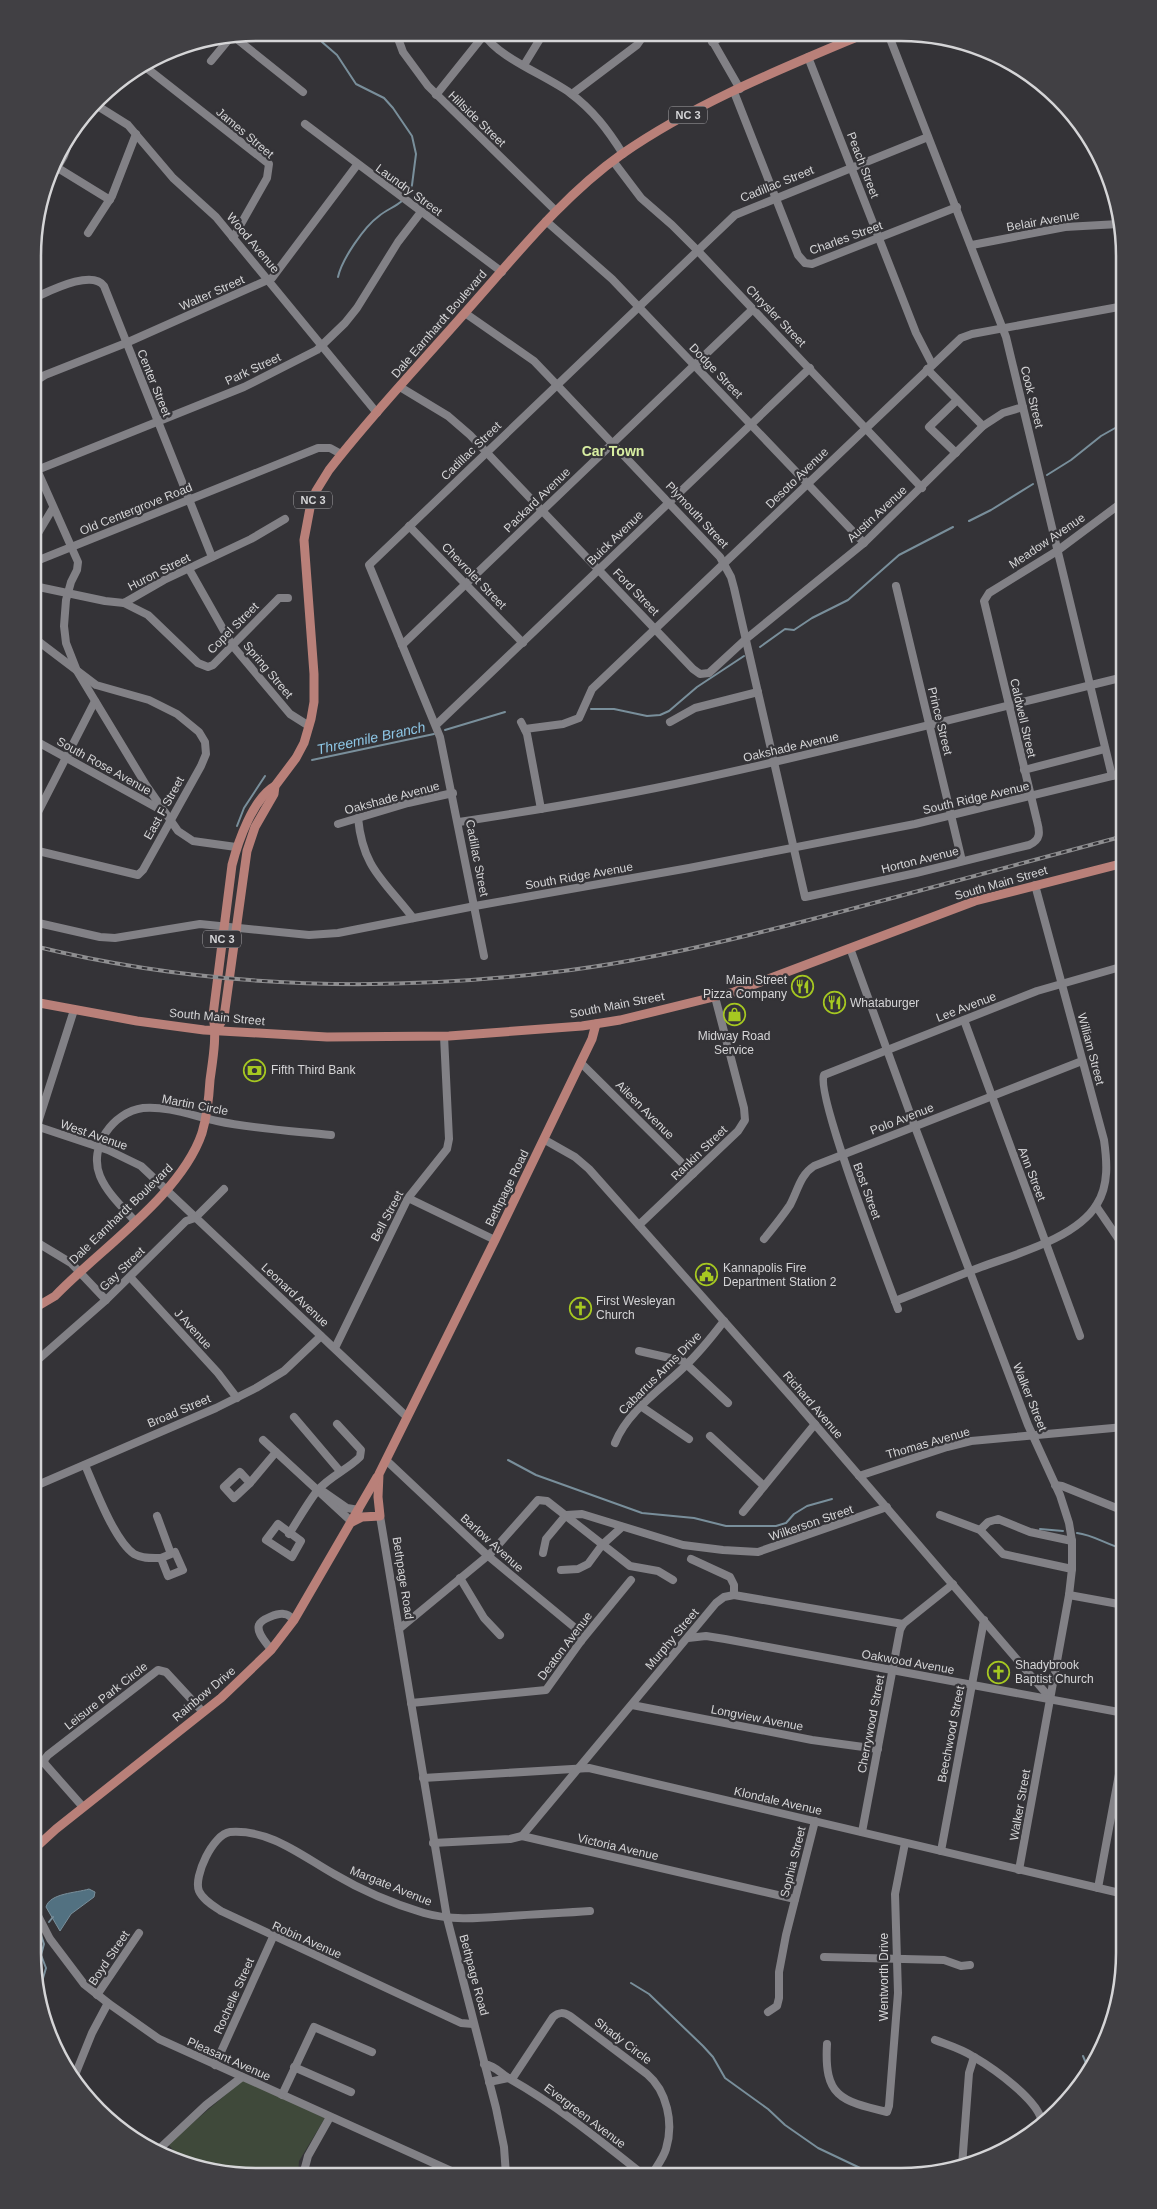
<svg xmlns="http://www.w3.org/2000/svg" width="1157" height="2209" viewBox="0 0 1157 2209" font-family="Helvetica,sans-serif">
	<style>
		.green { fill: #3f493a }
		.water { fill: #527181; stroke: #798f9b }
		.lines { fill: none; stroke-linecap: round; stroke-linejoin: round }
		.stream { stroke: #798f9b; stroke-width: 2 }
		.minor { stroke: #828186; stroke-width: 8 }
		.major { stroke: #b98079; stroke-width: 9 }
		.rail-casing { stroke: #8e8e90; stroke-width: 4 }
		.rail { stroke: #343337; stroke-width: 2; stroke-dasharray: 5.5; stroke-linecap: butt }
		.labels { text-anchor: middle; stroke-width: 4.5; stroke-linejoin: round; paint-order: stroke }
		.shield { fill: #343337; stroke: #a5a4a7; stroke-width: 1 }
		.shield-label { font-size: 11px; font-weight: bold; fill: #d5d5d7 }
		.street-label { font-size: 12px; fill: #d5d5d7; stroke: #343337 }
		.poi-label { font-size: 12px; fill: #d5d5d7; stroke: #343337; text-anchor: start }
		.neighbourhood-label { font-size: 14px; font-weight: bold; fill: #d8eea2; stroke: #343337 }
		.water-label { font-size: 14px; font-style: italic; fill: #8ec7e6; stroke: #343337 }
		.rim { fill: none; stroke: #d5d5d7; stroke-width: 2.5 }
	</style>
	<rect width="100%" height="100%" fill="#343337"/>
	<path class="green" d="M243 2080 325 2118 299 2161 298 2175H285L269 2168 266 2175H227L182 2161 168 2144Z"/>
	<path class="water" d="M89 1889 95 1892 94 1897 71 1914 60 1931 46 1907C50 1893 76 1893 89 1889Z"/>
	<g class="lines">
		<g class="stream">
			<path d="M319 33 322 42 337 55 356 84 384 98 393 108 412 136 416 154 412 185 406 198"/>
			<path d="M338 277C342 259 364 227 379 216 386 210 395 207 402 201"/>
			<path d="M1047 475 1071 460 1101 436 1124 423"/>
			<path d="M969 521 991 510 1033 484"/>
			<path d="M760 647 785 629 794 630 812 618 848 600 899 555 953 527"/>
			<path d="M591 709H614L647 716 660 715 669 711 697 687 744 656"/>
			<path d="M445 730 505 712"/>
			<path d="M312 760 434 734"/>
			<path d="M237 826 244 808 265 776"/>
			<path d="M508 1460 536 1475 642 1513 694 1518 726 1526H776L786 1523 794 1514 807 1506 832 1499"/>
			<path d="M1040 1529 1063 1531"/>
			<path d="M1077 1533C1094 1535 1107 1545 1124 1549"/>
			<path d="M49 1922 53 1917"/>
			<path d="M631 1983 649 1994 703 2046 713 2057 725 2078 768 2109 785 2125 818 2148 877 2176"/>
			<path d="M39 1992 46 1968 41 1955 44 1944 40 1932"/>
			<path d="M1083 2056 1089 2070"/>
		</g>
		<g class="minor">
			<path d="M396 33 403 52 428 86 556 211"/>
			<path d="M484 34C497 57 547 76 570 93 593 110 608 130 623 154"/>
			<path d="M709 35 740 89"/>
			<path d="M237 36 238 40 303 92"/>
			<path d="M889 36 1006 337 1112 776"/>
			<path d="M712 42 725 35"/>
			<path d="M808 57 916 333 932 364"/>
			<path d="M211 61 230 38"/>
			<path d="M524 65 543 34"/>
			<path d="M144 66 269 164 267 178 233 238"/>
			<path d="M734 92 798 255 805 263 812 264 957 207"/>
			<path d="M572 94 637 45 644 35"/>
			<path d="M436 95 484 35"/>
			<path d="M96 105 128 125 173 178 216 217 377 413"/>
			<path d="M305 124 502 272"/>
			<path d="M613 161 641 198 672 225 697 250 922 488"/>
			<path d="M53 165 110 200"/>
			<path d="M48 183 64 156 71 136"/>
			<path d="M546 221 612 279 864 543"/>
			<path d="M88 233 112 196 136 134"/>
			<path d="M972 245 1065 227 1119 224"/>
			<path d="M34 298C50 291 92 269 104 286L212 557"/>
			<path d="M465 313 534 361 556 384 720 557 731 577 734 588 805 897 916 873 1029 845C1041 840 1040 832 1037 821L984 601 989 593 1057 551 1124 501"/>
			<path d="M927 369 983 426"/>
			<path d="M34 384 37 380 45 375 126 343 272 278 357 165"/>
			<path d="M400 387 448 416 470 435 693 669 700 674 709 673 746 639 864 543 983 426 1003 413 1023 407"/>
			<path d="M956 453 929 427 957 400"/>
			<path d="M34 463 78 562 77 570 71 582 66 600 64 626 66 643 77 671 146 785 178 831 193 841 236 847"/>
			<path d="M37 470 244 387 317 350 345 323 357 308 398 242 421 212"/>
			<path d="M409 526 523 643"/>
			<path d="M34 540 53 508"/>
			<path d="M34 562 318 448H330L341 454"/>
			<path d="M189 569 232 645 290 714 309 726"/>
			<path d="M34 586 105 601 124 603 164 580 251 539 285 519"/>
			<path d="M896 586 962 861"/>
			<path d="M124 603 148 615 198 663 208 667 213 665 279 598H288"/>
			<path d="M402 645 753 309"/>
			<path d="M521 722 527 734 541 809"/>
			<path d="M670 722 695 708 758 692"/>
			<path d="M436 725 810 368"/>
			<path d="M525 729 563 724 579 718 592 689 961 338 972 334 1124 306"/>
			<path d="M34 740 161 810"/>
			<path d="M1024 770 1105 749"/>
			<path d="M358 818C363 869 384 880 413 918"/>
			<path d="M34 820 95 701"/>
			<path d="M459 822C537 810 616 797 694 780 838 749 981 712 1124 677"/>
			<path d="M338 824 408 803 453 793"/>
			<path d="M34 850 138 875 143 870 201 766 206 754 205 742 199 732 177 714 149 700 96 685 34 638"/>
			<path d="M34 922 100 937 115 938 200 924 309 935 338 933 475 906 689 868 915 824 1124 773"/>
			<path d="M850 948 915 1127 1028 1425 1060 1495 1069 1523 1072 1541V1569L1069 1595 1019 1870"/>
			<path d="M484 956 440 737 369 565 735 215 928 137"/>
			<path d="M964 1020 1080 1336"/>
			<path d="M581 1063 693 1174"/>
			<path d="M33 1125 108 1150 141 1166 407 1417"/>
			<path d="M33 1138 74 1010"/>
			<path d="M545 1140 575 1157 589 1169 794 1400 1051 1699"/>
			<path d="M408 1198 495 1240"/>
			<path d="M1096 1206 1124 1247"/>
			<path d="M135 1221C123 1208 107 1193 100 1176 88 1147 113 1112 143 1108 169 1106 193 1116 217 1121 254 1129 293 1131 331 1135"/>
			<path d="M639 1225 738 1131 745 1120 744 1108 715 997"/>
			<path d="M764 1239C773 1228 782 1217 790 1205 798 1190 800 1175 814 1166L1082 1061"/>
			<path d="M33 1240 71 1263 106 1300"/>
			<path d="M130 1277 218 1373 237 1398"/>
			<path d="M895 1301C924 1290 952 1278 981 1267 1016 1254 1077 1238 1097 1204 1109 1185 1107 1161 1104 1140L1035 885"/>
			<path d="M898 1309C887 1279 815 1093 824 1075L1037 991 1124 966"/>
			<path d="M335 1348 408 1198 447 1149 449 1139 444 1036"/>
			<path d="M639 1351 683 1361 728 1403"/>
			<path d="M33 1364 106 1300 180 1227 186 1221 195 1218 224 1189"/>
			<path d="M642 1407 689 1439"/>
			<path d="M294 1417 339 1470"/>
			<path d="M710 1436 764 1486"/>
			<path d="M263 1440 352 1522"/>
			<path d="M615 1443C627 1412 660 1390 683 1368 698 1354 711 1338 724 1321"/>
			<path d="M386 1460 487 1555 574 1627 581 1635V1641"/>
			<path d="M85 1465C95 1488 114 1540 134 1554 143 1559 152 1558 161 1558"/>
			<path d="M240 1472 250 1483 234 1498 224 1487Z"/>
			<path d="M859 1476 947 1447 971 1441 1124 1427"/>
			<path d="M250 1483 276 1452"/>
			<path d="M1055 1485 1062 1486 1124 1511"/>
			<path d="M33 1487 216 1408 256 1388 284 1371 321 1336"/>
			<path d="M324 1492 347 1508 359 1510"/>
			<path d="M743 1512 815 1424"/>
			<path d="M940 1515 980 1530 1003 1554 1072 1569"/>
			<path d="M157 1516 171 1554 175 1552 183 1570 168 1576 161 1558 171 1554"/>
			<path d="M380 1516 447 1918 496 2108 504 2147 506 2175"/>
			<path d="M278 1524 301 1541 292 1557 266 1540Z"/>
			<path d="M980 1530 988 1522 998 1519 1030 1532 1072 1541"/>
			<path d="M289 1534C298 1520 307 1504 317 1491 330 1476 347 1470 360 1457L361 1450 337 1424"/>
			<path d="M543 1553 546 1539 566 1515 582 1514 683 1545 723 1550 758 1552 887 1507"/>
			<path d="M33 1557 38 1569"/>
			<path d="M691 1559 730 1577 734 1585V1595"/>
			<path d="M561 1570 578 1569 588 1564 602 1545 622 1527"/>
			<path d="M460 1578 484 1618 500 1635"/>
			<path d="M1069 1595 1124 1605"/>
			<path d="M399 1629 491 1553 538 1500 547 1501 630 1566 658 1571 673 1580"/>
			<path d="M688 1638 706 1636 725 1639 1124 1713"/>
			<path d="M271 1650C267 1643 256 1633 259 1625 261 1619 278 1613 284 1614 288 1614 291 1617 294 1620"/>
			<path d="M411 1703 546 1690 581 1641 631 1580"/>
			<path d="M632 1705 812 1740 878 1749"/>
			<path d="M423 1778 589 1768 1124 1894"/>
			<path d="M83 1807 45 1764 44 1760 48 1755 158 1670 166 1672 203 1712"/>
			<path d="M862 1832 900 1630 903 1624 953 1584"/>
			<path d="M522 1836 716 1603 724 1597 734 1595 903 1624"/>
			<path d="M433 1843 510 1839 522 1836 795 1899"/>
			<path d="M941 1851 984 1620"/>
			<path d="M1098 1888 1124 1747"/>
			<path d="M33 1906 50 1939 84 1984 108 2003 159 2039 460 2175"/>
			<path d="M824 1957 944 1960 961 1966 970 1965"/>
			<path d="M97 1995 139 1933"/>
			<path d="M768 2012 777 2006 779 1998V1972L786 1935 815 1821"/>
			<path d="M473 2024 461 2023 221 1911C214 1906 203 1900 199 1891 193 1877 213 1834 230 1832 270 1829 302 1856 334 1874 361 1890 394 1904 424 1913 452 1921 481 1918 510 1916 537 1914 563 1913 590 1911"/>
			<path d="M935 2040C948 2045 962 2049 974 2057 993 2068 1040 2101 1042 2123"/>
			<path d="M827 2044C824 2096 840 2101 887 2112L889 2106 898 1993 895 1894 905 1843"/>
			<path d="M484 2064C498 2067 499 2073 510 2079 558 2106 602 2142 645 2176"/>
			<path d="M215 2065 273 1937"/>
			<path d="M294 2067 351 2092"/>
			<path d="M512 2079 553 2017C559 2012 563 2012 570 2016L647 2074C667 2091 674 2123 666 2149 663 2159 656 2167 651 2176"/>
			<path d="M73 2080 92 2033 108 2003"/>
			<path d="M489 2082 508 2078"/>
			<path d="M282 2095 314 2027 372 2052"/>
			<path d="M136 2139 156 2152"/>
			<path d="M156 2152 206 2105 242 2077"/>
			<path d="M962 2166 969 2073 974 2057"/>
			<path d="M303 2175 308 2156 330 2117"/>
		</g>
		<g class="major">
			<path d="M34 1002 137 1021 204 1030 327 1037 449 1036 582 1026 620 1020 734 992 975 901 1124 863"/>
			<path d="M216 1031 224 1017 247 851 255 827 274 794 275 786 296 758 304 743 311 719 314 702V674L304 540 310 508 316 491 329 470C373 413 423 361 470 307 518 253 563 196 622 154 694 104 778 70 859 36"/>
			<path d="M33 1309 55 1296C100 1249 181 1195 202 1133 207 1116 209 1097 210 1080 213 1058 217 1037 213 1015L232 865C238 842 253 798 275 786"/>
			<path d="M352 1522 362 1517 380 1516 378 1497 379 1474 495 1240 592 1039 596 1024"/>
			<path d="M33 1850 56 1829 221 1698 271 1650 294 1620 377 1477"/>
		</g>
		<defs>
			<path id="rail" d="M34 946C204 988 381 993 555 972 656 960 756 934 855 908 944 884 1034 860 1124 836"/>
		</defs>
		<use href="#rail" class="rail-casing"/>
		<use href="#rail" class="rail"/>
	</g>
	<defs>
		<symbol id="restaurant-ring" viewBox="-11 -11 22 22"><circle r="9.5" fill="#343337" stroke="#a6c821" stroke-width="1.5"/><path d="M-5-6h1v4h1v-4h1v4h1v-4h1v5L-1.5 .5V6h-2V.5L-5-1ZM5-6V6H3V1.5H1.5Q1.5-4 5-6Z" fill="#a6c821"/></symbol>
		<symbol id="shop-ring" viewBox="-11 -11 22 22"><circle r="9.5" fill="#343337" stroke="#a6c821" stroke-width="1.5"/><path d="M-5-2.5h2.3a2.7 3.5 0 0 1 5.4 0H5L5.5 6h-11ZM-1.5-2.5h3a1.5 2.3 0 0 0-3 0Z" fill="#a6c821"/></symbol>
		<symbol id="bank-ring" viewBox="-11 -11 22 22"><circle r="9.5" fill="#343337" stroke="#a6c821" stroke-width="1.5"/><path d="M-6-4H6V4H-6ZM0-2.3a2.3 2.3 0 1 0 0 4.6a2.3 2.3 0 1 0 0-4.6Z" fill="#a6c821"/></symbol>
		<symbol id="civic-ring" viewBox="-11 -11 22 22"><circle r="9.5" fill="#343337" stroke="#a6c821" stroke-width="1.5"/><path d="M-.6-6.5H3V-4.5H.6V-3L4-1V1h2V6H-6V1h2V-1L-.6-3ZM-1.2 2.5V6h2.4V2.5Z" fill="#a6c821"/></symbol>
		<symbol id="church-ring" viewBox="-11 -11 22 22"><circle r="9.5" fill="#343337" stroke="#a6c821" stroke-width="1.5"/><path d="M-1.2-6h2.4v3.5h3.3v2.4h-3.3V6h-2.4V-.1h-3.3v-2.4h3.3Z" fill="#a6c821"/></symbol>
	</defs>
	<g fill-rule="evenodd">
		<use href="#restaurant-ring" x="790" y="974" width="25" height="25"/>
		<use href="#restaurant-ring" x="822" y="990" width="25" height="25"/>
		<use href="#shop-ring" x="722" y="1002" width="25" height="25"/>
		<use href="#bank-ring" x="242" y="1058" width="25" height="25"/>
		<use href="#civic-ring" x="694" y="1262" width="25" height="25"/>
		<use href="#church-ring" x="568" y="1296" width="25" height="25"/>
		<use href="#church-ring" x="986" y="1660" width="25" height="25"/>
	</g>
	<g class="labels">
		<g class="shield">
			<rect x="669" y="106.5" width="38" height="17" rx="4"/>
			<rect x="294" y="491.5" width="38" height="17" rx="4"/>
			<rect x="203" y="930.5" width="38" height="17" rx="4"/>
		</g>
		<g class="shield-label">
			<text x="688" y="119">NC 3</text>
			<text x="313" y="504">NC 3</text>
			<text x="222" y="943">NC 3</text>
		</g>
		<g class="street-label">
			<text transform="translate(477 119) rotate(44)" y="4">Hillside Street</text>
			<text transform="translate(245 133) rotate(40)" y="4">James Street</text>
			<text transform="translate(863 165) rotate(69)" y="4">Peach Street</text>
			<text transform="translate(777 184) rotate(-22)" y="4">Cadillac Street</text>
			<text transform="translate(409 190) rotate(36)" y="4">Laundry Street</text>
			<text transform="translate(1043 221) rotate(-10)" y="4">Belair Avenue</text>
			<text transform="translate(846 238) rotate(-20)" y="4">Charles Street</text>
			<text transform="translate(253 243) rotate(50)" y="4">Wood Avenue</text>
			<text transform="translate(212 293) rotate(-24)" y="4">Walter Street</text>
			<text transform="translate(776 316) rotate(46)" y="4">Chrysler Street</text>
			<text transform="translate(439 324) rotate(-49)" y="4">Dale Earnhardt Boulevard</text>
			<text transform="translate(253 369) rotate(-25)" y="4">Park Street</text>
			<text transform="translate(716 371) rotate(46)" y="4">Dodge Street</text>
			<text transform="translate(154 383) rotate(68)" y="4">Center Street</text>
			<text transform="translate(1032 397) rotate(76)" y="4">Cook Street</text>
			<text transform="translate(471 451) rotate(-44)" y="4">Cadillac Street</text>
			<text transform="translate(797 478) rotate(-44)" y="4">Desoto Avenue</text>
			<text transform="translate(537 500) rotate(-44)" y="4">Packard Avenue</text>
			<text transform="translate(136 509) rotate(-22)" y="4">Old Centergrove Road</text>
			<text transform="translate(877 514) rotate(-43)" y="4">Austin Avenue</text>
			<text transform="translate(697 515) rotate(47)" y="4">Plymouth Street</text>
			<text transform="translate(615 538) rotate(-44)" y="4">Buick Avenue</text>
			<text transform="translate(1047 541) rotate(-34)" y="4">Meadow Avenue</text>
			<text transform="translate(159 572) rotate(-27)" y="4">Huron Street</text>
			<text transform="translate(474 576) rotate(46)" y="4">Chevrolet Street</text>
			<text transform="translate(636 592) rotate(46)" y="4">Ford Street</text>
			<text transform="translate(233 628) rotate(-45)" y="4">Copel Street</text>
			<text transform="translate(268 670) rotate(50)" y="4">Spring Street</text>
			<text transform="translate(1023 718) rotate(77)" y="4">Caldwell Street</text>
			<text transform="translate(940 721) rotate(76)" y="4">Prince Street</text>
			<text transform="translate(791 747) rotate(-13)" y="4">Oakshade Avenue</text>
			<text transform="translate(104 766) rotate(29)" y="4">South Rose Avenue</text>
			<text transform="translate(392 798) rotate(-15)" y="4">Oakshade Avenue</text>
			<text transform="translate(976 798) rotate(-13)" y="4">South Ridge Avenue</text>
			<text transform="translate(164 808) rotate(-61)" y="4">East F Street</text>
			<text transform="translate(477 858) rotate(79)" y="4">Cadillac Street</text>
			<text transform="translate(920 860) rotate(-14)" y="4">Horton Avenue</text>
			<text transform="translate(579 876) rotate(-10)" y="4">South Ridge Avenue</text>
			<text transform="translate(1001 883) rotate(-16)" y="4">South Main Street</text>
			<text transform="translate(617 1005) rotate(-11)" y="4">South Main Street</text>
			<text transform="translate(966 1007) rotate(-21)" y="4">Lee Avenue</text>
			<text transform="translate(217 1017) rotate(5)" y="4">South Main Street</text>
			<text transform="translate(1091 1049) rotate(75)" y="4">William Street</text>
			<text transform="translate(195 1105) rotate(11)" y="4">Martin Circle</text>
			<text transform="translate(645 1110) rotate(45)" y="4">Aileen Avenue</text>
			<text transform="translate(902 1119) rotate(-21)" y="4">Polo Avenue</text>
			<text transform="translate(94 1135) rotate(19)" y="4">West Avenue</text>
			<text transform="translate(699 1153) rotate(-44)" y="4">Rankin Street</text>
			<text transform="translate(1032 1174) rotate(69)" y="4">Ann Street</text>
			<text transform="translate(507 1188) rotate(-64)" y="4">Bethpage Road</text>
			<text transform="translate(867 1191) rotate(70)" y="4">Bost Street</text>
			<text transform="translate(121 1214) rotate(-44)" y="4">Dale Earnhardt Boulevard</text>
			<text transform="translate(387 1216) rotate(-62)" y="4">Bell Street</text>
			<text transform="translate(122 1269) rotate(-44)" y="4">Gay Street</text>
			<text transform="translate(295 1295) rotate(43)" y="4">Leonard Avenue</text>
			<text transform="translate(193 1329) rotate(48)" y="4">J Avenue</text>
			<text transform="translate(660 1373) rotate(-45)" y="4">Cabarrus Arms Drive</text>
			<text transform="translate(1030 1397) rotate(68)" y="4">Walker Street</text>
			<text transform="translate(813 1405) rotate(49)" y="4">Richard Avenue</text>
			<text transform="translate(179 1411) rotate(-23)" y="4">Broad Street</text>
			<text transform="translate(928 1443) rotate(-16)" y="4">Thomas Avenue</text>
			<text transform="translate(811 1523) rotate(-19)" y="4">Wilkerson Street</text>
			<text transform="translate(492 1543) rotate(42)" y="4">Barlow Avenue</text>
			<text transform="translate(403 1578) rotate(81)" y="4">Bethpage Road</text>
			<text transform="translate(672 1639) rotate(-50)" y="4">Murphy Street</text>
			<text transform="translate(565 1646) rotate(-53)" y="4">Deaton Avenue</text>
			<text transform="translate(908 1662) rotate(10)" y="4">Oakwood Avenue</text>
			<text transform="translate(204 1694) rotate(-40)" y="4">Rainbow Drive</text>
			<text transform="translate(106 1696) rotate(-38)" y="4">Leisure Park Circle</text>
			<text transform="translate(757 1718) rotate(11)" y="4">Longview Avenue</text>
			<text transform="translate(871 1724) rotate(-79)" y="4">Cherrywood Street</text>
			<text transform="translate(951 1734) rotate(-79)" y="4">Beechwood Street</text>
			<text transform="translate(778 1801) rotate(13)" y="4">Klondale Avenue</text>
			<text transform="translate(1020 1805) rotate(-80)" y="4">Walker Street</text>
			<text transform="translate(618 1847) rotate(13)" y="4">Victoria Avenue</text>
			<text transform="translate(793 1862) rotate(-76)" y="4">Sophia Street</text>
			<text transform="translate(391 1886) rotate(22)" y="4">Margate Avenue</text>
			<text transform="translate(307 1940) rotate(24)" y="4">Robin Avenue</text>
			<text transform="translate(109 1958) rotate(-56)" y="4">Boyd Street</text>
			<text transform="translate(474 1975) rotate(75)" y="4">Bethpage Road</text>
			<text transform="translate(884 1977) rotate(-90)" y="4">Wentworth Drive</text>
			<text transform="translate(234 1996) rotate(-66)" y="4">Rochelle Street</text>
			<text transform="translate(623 2041) rotate(37)" y="4">Shady Circle</text>
			<text transform="translate(229 2059) rotate(24)" y="4">Pleasant Avenue</text>
			<text transform="translate(585 2116) rotate(37)" y="4">Evergreen Avenue</text>
		</g>
		<g class="poi-label">
			<text x="787" y="984" text-anchor="end">Main Street<tspan x="787" dy="14">Pizza Company</tspan></text>
			<text x="850" y="1007">Whataburger</text>
			<text x="734" y="1040" text-anchor="middle">Midway Road<tspan x="734" dy="14">Service</tspan></text>
			<text x="271" y="1074">Fifth Third Bank</text>
			<text x="723" y="1272">Kannapolis Fire<tspan x="723" dy="14">Department Station 2</tspan></text>
			<text x="596" y="1305">First Wesleyan<tspan x="596" dy="14">Church</tspan></text>
			<text x="1015" y="1669">Shadybrook<tspan x="1015" dy="14">Baptist Church</tspan></text>
		</g>
		<g class="neighbourhood-label">
			<text x="613" y="456">Car Town</text>
		</g>
		<g class="water-label">
			<text transform="translate(371 738) rotate(-12)" y="5">Threemile Branch</text>
		</g>
	</g>
	<path d="M0 0H1157V2209H0ZM256 41H901A215 215 0 0 1 1116 256V1953A215 215 0 0 1 901 2168H256A215 215 0 0 1 41 1953V256A215 215 0 0 1 256 41Z" fill="#414044" fill-rule="evenodd"/>
	<path class="rim" d="M256 41H901A215 215 0 0 1 1116 256V1953A215 215 0 0 1 901 2168H256A215 215 0 0 1 41 1953V256A215 215 0 0 1 256 41Z"/>
</svg>
